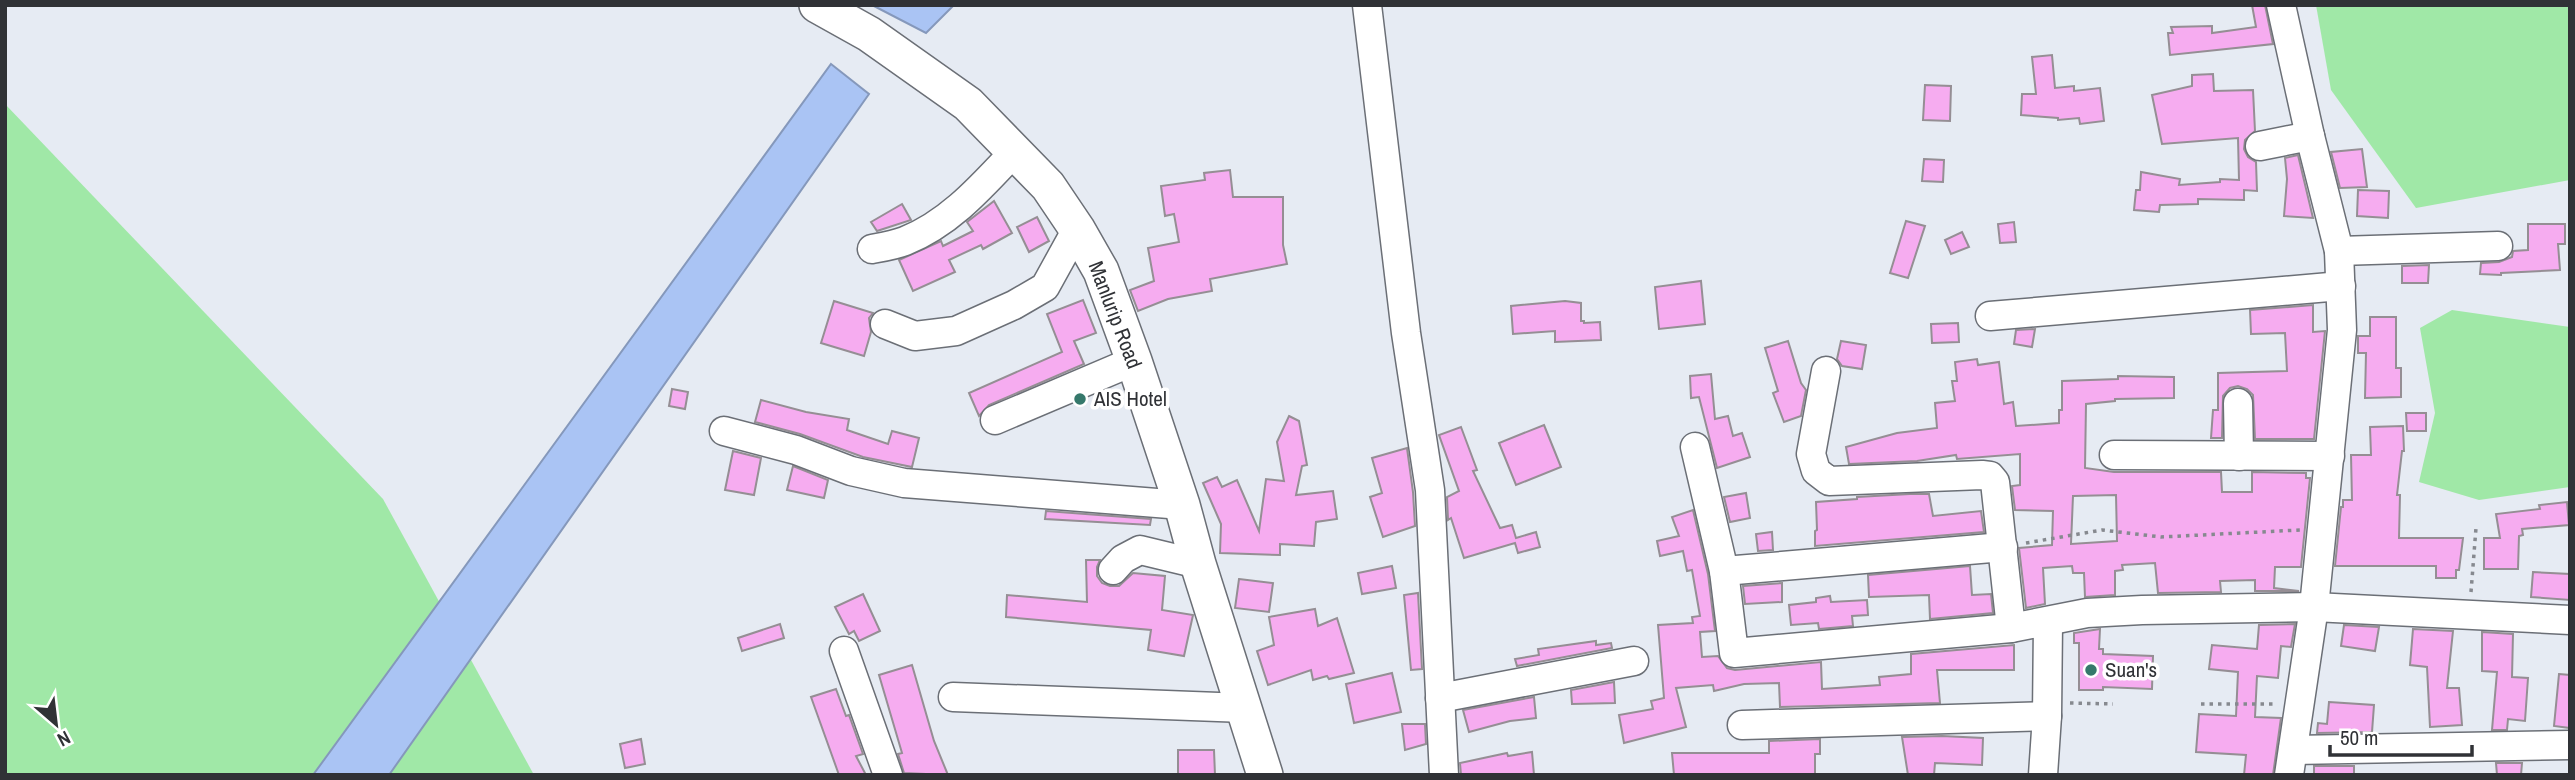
<svg xmlns="http://www.w3.org/2000/svg" width="2575" height="780" viewBox="0 0 2575 780" font-family="'Archivo Narrow',sans-serif">
	<style>
		.green { fill: #a0e8a7 }
		.water { fill: #aac4f4; stroke: #8598bb; stroke-width: 2 }
		.building { fill: #f6acf0; stroke: #958e94; stroke-width: 2; fill-rule: evenodd }
		.lines { fill: none; stroke-linecap: round; stroke-linejoin: round }
		.minor-casing { stroke: #6b6f76; stroke-width: 31 }
		.major-casing { stroke: #6b6f76; stroke-width: 38 }
		.path { stroke: #86898f; stroke-width: 3.5; stroke-dasharray: 3.5 5; stroke-linecap: butt }
		.minor { stroke: #fff; stroke-width: 28 }
		.major { stroke: #fff; stroke-width: 35 }
		.poi-dot { fill: #35786b; stroke: #fff; stroke-width: 2.5 }
		.labels { text-anchor: middle; stroke-width: 7; stroke-linejoin: round; paint-order: stroke }
		.street-label { font-size: 21px; fill: #303236; stroke: #fff }
		.poi-label { font-size: 21px; fill: #303236; stroke: #fff; text-anchor: start }
	</style>
	<rect width="100%" height="100%" fill="#e6ebf3"/>
	<g class="green">
		<path d="M2316 5H2570V180L2416 208 2331 90Z"/>
		<path d="M5 104 383 499 534 775H5Z"/>
		<path d="M2452 310 2570 327V487L2479 500 2419 482 2435 413 2420 328Z"/>
	</g>
	<g class="water">
		<path d="M872 5H954L926 33Z"/>
		<path d="M831 64 869 94 389 775H313Z"/>
	</g>
	<g class="building">
		<path d="M2252 5H2265L2273 44 2170 55 2168 33H2173L2171 27 2212 26V33L2256 27Z"/>
		<path d="M2052 55 2055 88 2074 86V91L2100 88 2104 121 2080 124 2079 118 2058 120V118L2021 115 2022 94H2036L2032 57Z"/>
		<path d="M2213 74 2214 91 2253 90 2255 131 2245 140 2244 149 2248 157 2256 162 2257 191 2244 190V200L2198 199V204L2160 205 2159 212 2134 210 2136 190H2140L2141 172 2180 179 2179 185 2220 182V179L2239 180 2238 138 2162 144 2152 95 2192 86V75Z"/>
		<path d="M1925 85 1951 86 1950 121 1923 120Z"/>
		<path d="M2362 149 2367 187 2340 188 2331 152Z"/>
		<path d="M2298 155 2313 218 2284 216 2287 179 2285 158Z"/>
		<path d="M1924 159 1944 160 1943 182 1922 181Z"/>
		<path d="M1230 170 1233 197H1283V245L1287 264 1210 279 1212 291 1168 299 1138 311 1130 290 1154 281 1148 248 1179 242 1174 214 1165 216 1161 186 1205 180 1204 173Z"/>
		<path d="M2358 190 2389 191 2388 218 2357 216Z"/>
		<path d="M994 201 1012 233 983 249 981 245 949 260 955 272 913 291 899 260 941 241 943 246 973 231 967 222Z"/>
		<path d="M902 204 911 220 877 231 871 222Z"/>
		<path d="M1037 217 1049 241 1029 252 1017 227Z"/>
		<path d="M1906 221 1925 226 1908 278 1890 273Z"/>
		<path d="M2014 222 2016 242 2000 243 1998 224Z"/>
		<path d="M2528 224H2565V244H2558L2560 270 2501 273V275L2480 274 2481 263 2499 262 2512 257 2513 251 2528 250Z"/>
		<path d="M1962 232 1969 247 1951 254 1945 240Z"/>
		<path d="M2429 265 2428 283H2402V266Z"/>
		<path d="M1701 281 1705 324 1659 329 1655 287Z"/>
		<path d="M1083 300 1096 333 1074 341 1084 364 989 405 979 416 969 393 1062 352 1047 314Z"/>
		<path d="M834 301 873 313 869 318 871 332 864 356 821 343Z"/>
		<path d="M1565 301 1581 303V321H1584V323L1600 322 1601 340 1555 342V331L1513 334 1511 306Z"/>
		<path d="M2313 305V332L2325 331 2314 439H2255L2253 395 2247 389 2238 386 2230 388 2223 396 2222 438H2211L2213 410H2218V373L2287 371 2285 333 2251 334 2250 310Z"/>
		<path d="M2370 317H2396V368H2401V397L2365 398 2366 353H2358V336H2370Z"/>
		<path d="M1958 323 1959 342 1932 343 1931 324Z"/>
		<path d="M2035 329 2032 347 2014 344 2016 330Z"/>
		<path d="M1788 341 1801 383 1806 390 1801 416 1784 422 1773 393 1778 391 1765 348Z"/>
		<path d="M1841 341 1866 345 1862 369 1842 366 1837 359Z"/>
		<path d="M1977 359 1978 365 1999 362 2004 404 2013 402 2016 426 2059 423V410H2062V381L2118 379V376L2174 377V398L2115 399V401L2086 404 2085 468 2114 472H2221L2222 492H2252V472L2306 473V478H2310L2301 567H2275L2274 588 2299 591H2255V580L2220 581 2221 592 2158 593 2155 563 2122 565 2123 570 2115 571V595L2085 597 2084 573H2073L2072 566 2043 568 2045 604 2026 608 2019 548 2052 545 2053 511 2015 510 2012 486 2020 485V454L1957 459 1956 455 1917 461 1849 464 1846 447 1897 433 1937 428 1935 403 1955 401 1952 381H1957L1955 362ZM2116 495 2117 541 2071 544 2073 496Z"/>
		<path d="M1711 374 1715 419 1728 416 1733 436 1742 433 1750 457 1717 468 1699 397 1691 398 1690 376Z"/>
		<path d="M672 389 688 392 685 409 669 406Z"/>
		<path d="M761 400 806 412 849 419 847 430 888 444 892 431 919 438 912 467 863 457 800 434 755 422Z"/>
		<path d="M2406 413H2426V431H2407Z"/>
		<path d="M1289 416 1299 421 1307 465 1302 466 1296 495 1333 491 1337 519 1316 522 1314 546 1280 544V555L1220 553 1221 524 1203 483 1217 477 1222 487 1237 480 1259 531 1266 479 1284 481 1277 442Z"/>
		<path d="M1544 425 1561 467 1516 485 1499 443Z"/>
		<path d="M2403 426 2404 451H2402L2397 495H2400L2399 538H2463L2459 570H2456V578H2436V566H2335L2341 507H2343V500H2352L2351 455H2371L2370 427Z"/>
		<path d="M1461 427 1477 470 1473 471 1500 528 1512 525 1516 538 1536 532 1540 547 1518 553 1515 543 1464 558 1451 518 1448 520 1447 497 1459 491 1439 435Z"/>
		<path d="M1407 448 1413 492 1415 526 1383 537 1370 497 1382 493 1372 458Z"/>
		<path d="M733 451 761 458 754 495 725 490Z"/>
		<path d="M793 466 828 480 824 498 787 490Z"/>
		<path d="M1746 493 1750 518 1730 522 1724 497Z"/>
		<path d="M1910 494H1929L1933 516 1981 511 1984 532 1815 546V531L1817 530 1816 502 1857 499V497Z"/>
		<path d="M2567 502 2569 525 2522 529 2523 535 2519 536 2518 569H2484V538H2500L2496 514 2540 509 2539 505Z"/>
		<path d="M1693 510 1708 574 1715 631 1700 632 1702 657 1718 656 1727 668 1735 670 1821 662 1822 689 1880 685 1879 677 1911 674V654L2014 645V670H1937L1940 703 1780 707 1779 683 1744 684 1714 691 1713 685 1676 688 1686 727 1624 743 1619 715 1653 709 1651 701 1664 698 1658 625 1693 623 1692 617 1700 616 1692 570 1687 571 1683 551 1660 556 1657 541 1679 536 1672 517Z"/>
		<path d="M1046 511 1151 519 1150 525 1045 519Z"/>
		<path d="M1772 532 1773 550 1758 551 1756 534Z"/>
		<path d="M1086 560H1100L1097 567V576L1102 583 1110 586H1119L1133 573 1165 576 1162 610 1193 615 1184 656 1148 650 1151 630 1006 617 1007 595 1087 602Z"/>
		<path d="M1392 566 1396 588 1362 594 1358 573Z"/>
		<path d="M1970 566 1972 595 1991 594 1993 613 1930 619 1929 595 1869 597 1868 575Z"/>
		<path d="M2533 572 2570 574V600L2531 597Z"/>
		<path d="M1239 579 1273 583 1269 612 1235 608Z"/>
		<path d="M1782 583V602L1745 604 1743 586Z"/>
		<path d="M1418 593 1422 669 1411 670 1404 595Z"/>
		<path d="M863 594 880 631 859 641 854 631 849 634 835 607Z"/>
		<path d="M1830 596 1831 602 1867 600 1868 615 1852 616 1853 626 1819 629 1818 623 1791 625 1789 605 1816 602V598Z"/>
		<path d="M1315 609 1318 626 1337 618 1354 673 1329 679 1327 676 1313 680 1311 670 1268 685 1257 651 1274 645 1269 617Z"/>
		<path d="M780 624 784 638 742 651 738 638Z"/>
		<path d="M2295 624 2291 647 2281 646 2278 678 2257 676 2255 717 2281 718 2273 775H2244L2246 755 2196 752 2199 714 2236 716 2238 672 2209 669 2212 645 2257 649 2259 625Z"/>
		<path d="M2344 625 2379 627 2375 651 2341 646Z"/>
		<path d="M2100 629 2099 649H2103V654L2153 656 2152 689 2103 687V690H2079V643H2074V633Z"/>
		<path d="M2413 629 2453 631 2447 688H2459L2462 725 2430 727 2427 667 2410 665Z"/>
		<path d="M2482 632 2513 634 2512 677 2528 678 2525 721 2508 719 2507 730H2492L2497 672 2482 671Z"/>
		<path d="M1596 641V645L1611 643 1612 648 1517 666 1515 659 1539 655 1538 649Z"/>
		<path d="M912 665 934 741 948 775 904 773 898 754 902 753 879 675Z"/>
		<path d="M1392 673 1401 712 1354 723 1346 684Z"/>
		<path d="M2559 674 2570 675V728L2554 726Z"/>
		<path d="M1614 682 1615 703 1572 704 1571 690Z"/>
		<path d="M836 689 846 716 849 715 863 754 856 756 866 775H839L811 697Z"/>
		<path d="M1534 697 1536 718 1510 721 1469 732 1463 710Z"/>
		<path d="M2329 702 2374 705 2372 732 2317 733 2318 723 2327 724Z"/>
		<path d="M1402 724H1425L1426 744 1405 750Z"/>
		<path d="M1942 736 1983 738 1982 765 1935 763 1934 775H1908L1902 737Z"/>
		<path d="M641 739 645 764 625 768 620 744Z"/>
		<path d="M1820 739V754H1815V775H1674L1672 753H1769V741Z"/>
		<path d="M1178 750H1214L1215 775H1178Z"/>
		<path d="M1532 752 1534 775H1461L1460 763 1507 753 1508 756Z"/>
		<path d="M2496 763H2522L2521 775H2497Z"/>
		<path d="M2314 766H2354V775L2314 774Z"/>
	</g>
	<g class="lines">
		<defs>
			<g id="minor">
				<path d="M1367 5 1406 333 1430 490 1444 775"/>
				<path d="M2281 5 2310 136 2339 251 2342 330 2314 607 2289 775"/>
				<path d="M2260 146 2310 136"/>
				<path d="M872 249C883 247 895 245 905 241 950 223 982 186 1015 151"/>
				<path d="M2339 251 2498 246"/>
				<path d="M1990 316 2341 286"/>
				<path d="M885 324 915 336 956 331 1014 305 1045 287 1077 229"/>
				<path d="M1826 371 1811 454 1816 471 1829 481 1982 475 1990 476 1995 482 2011 628"/>
				<path d="M2238 403 2239 456"/>
				<path d="M995 420 1134 361"/>
				<path d="M724 431 796 450 851 471 904 483 1182 505"/>
				<path d="M1695 447 1724 571 1734 653 2011 628 2087 613 2142 610 2314 607 2570 620"/>
				<path d="M2114 455 2330 456"/>
				<path d="M1113 570 1123 559 1140 550 1198 564"/>
				<path d="M1724 571 2003 547"/>
				<path d="M844 651 888 775"/>
				<path d="M953 697 1245 708"/>
				<path d="M1440 698 1634 661"/>
				<path d="M1742 725 2047 716"/>
				<path d="M2293 750 2570 745"/>
				<path d="M2043 775 2047 716 2048 623"/>
			</g>
			<path id="major" d="M817 5 869 34 968 104 1048 186 1077 229 1101 271 1134 361 1182 505 1198 564 1265 775"/>
		</defs>
		<use href="#minor" class="minor-casing"/>
		<use href="#major" class="major-casing"/>
		<g class="path">
			<path d="M2026 543 2102 530 2161 537 2300 530"/>
			<path d="M2471 592 2476 528"/>
			<path d="M2070 703 2113 704"/>
			<path d="M2201 704H2277"/>
		</g>
		<use href="#minor" class="minor"/>
		<use href="#major" class="major"/>
	</g>
	<g class="poi-dot">
		<circle cx="1080" cy="399" r="7"/>
		<circle cx="2091" cy="670" r="7"/>
	</g>
	<g class="labels">
		<g class="street-label">
			<text transform="translate(1115 315) rotate(69)" y="7">Manlurip Road</text>
		</g>
		<g class="poi-label">
			<text x="1094" y="406">AIS Hotel</text>
			<text x="2105" y="677">Suan's</text>
		</g>
	</g>
	<rect width="2575" height="780" fill="none" stroke="#303236" stroke-width="14"/>
	<g transform="translate(56 724) rotate(152)" stroke="#ffffff" stroke-width="5" paint-order="stroke">
	<path d="M0-5L12 26L0 18L-12 26Z" fill="#303236"/>
	<text y="-10" font-size="19" font-weight="bold" text-anchor="middle" fill="#303236">N</text>
	</g>
	<path d="M2330 745v10h142v-10" fill="none" stroke="#303236" stroke-width="3.5"/>
	<text x="2340" y="745" font-size="21" fill="#303236" stroke="#ffffff" stroke-width="5" paint-order="stroke">50 m</text>
</svg>
